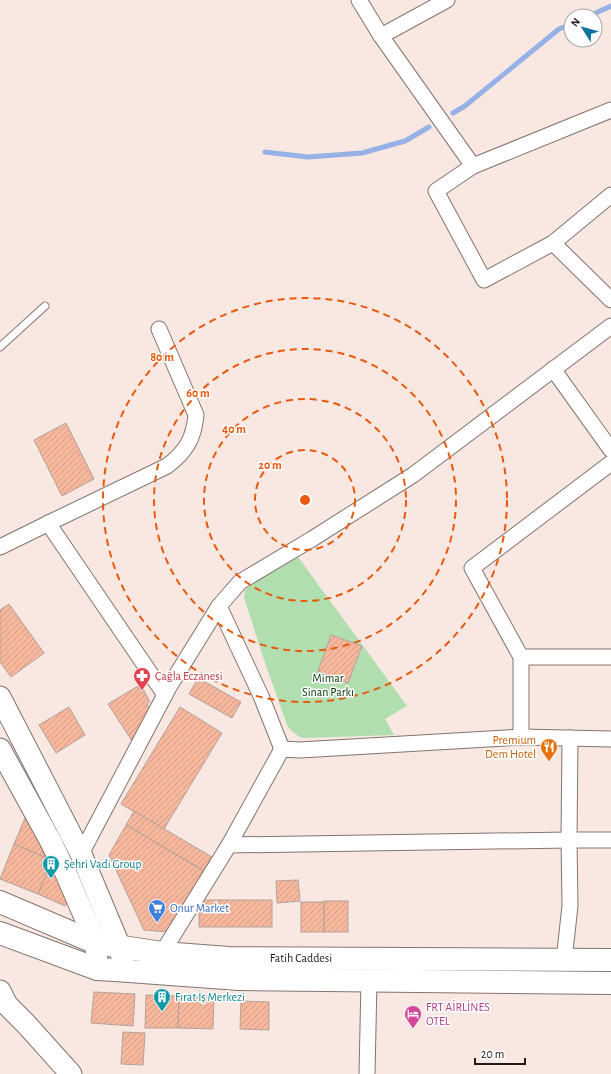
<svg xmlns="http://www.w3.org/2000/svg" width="611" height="1074" viewBox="0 0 611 1074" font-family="'Alegreya Sans',sans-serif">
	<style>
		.park { fill: #b0deae }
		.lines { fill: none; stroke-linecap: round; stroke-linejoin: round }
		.stream { stroke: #95b1e6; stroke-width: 5 }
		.building { fill: url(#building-hatch); stroke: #b1a29c }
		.lane-casing { stroke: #82746e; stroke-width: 9 }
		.street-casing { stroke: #82746e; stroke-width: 17 }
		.secondary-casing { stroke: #82746e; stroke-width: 23 }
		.primary-casing { stroke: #82746e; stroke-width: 24 }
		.lane { stroke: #fff; stroke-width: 7 }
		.street { stroke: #fff; stroke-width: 15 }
		.secondary { stroke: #fff; stroke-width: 21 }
		.primary { stroke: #fff; stroke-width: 22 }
		.ring { fill: none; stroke: #e8590c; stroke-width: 2; stroke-dasharray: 7 5 }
		.labels { text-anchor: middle; stroke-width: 3; stroke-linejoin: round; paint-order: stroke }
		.health-label { font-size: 12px; fill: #be3a42; stroke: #fff; text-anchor: start }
		.park-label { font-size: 12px; fill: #003405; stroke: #fff }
		.food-label { font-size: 12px; fill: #c56008; stroke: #fff; text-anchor: end }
		.culture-label { font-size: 12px; fill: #0d838f; stroke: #fff; text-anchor: start }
		.shop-label { font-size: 12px; fill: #366cbe; stroke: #fff; text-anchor: start }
		.street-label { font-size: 12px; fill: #201a18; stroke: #fff }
		.hotel-label { font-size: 12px; fill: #b23c85; stroke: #fff; text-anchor: start }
		.centre { fill: #e8590c; stroke: #fff; stroke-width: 2 }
		.ring-label { font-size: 12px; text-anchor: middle; font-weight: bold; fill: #e8590c; stroke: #fff; stroke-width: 3; stroke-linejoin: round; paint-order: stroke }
	</style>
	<defs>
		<pattern id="building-hatch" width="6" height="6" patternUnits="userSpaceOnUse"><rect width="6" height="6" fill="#f7b79c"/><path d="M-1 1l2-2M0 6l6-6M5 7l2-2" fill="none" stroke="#d39d86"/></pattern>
	</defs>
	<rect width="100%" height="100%" fill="#f8e8e1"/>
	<path class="park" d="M298 557 407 706 385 719 394 735 302 738C295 734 291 731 287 725L263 657 244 597 245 590 261 577Z"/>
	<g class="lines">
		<g class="stream">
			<path d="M589 16 611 6"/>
			<path d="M453 113 465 106 559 29 571 24"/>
			<path d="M265 152 308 157 362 153 405 141 429 127"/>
		</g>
	</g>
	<g class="building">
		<path d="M66 423 94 479 62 496 34 440Z"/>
		<path d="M9 604 44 653 11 677 0 662V610Z"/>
		<path d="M331 635 362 646 348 683 318 671Z"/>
		<path d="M198 678 241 702 232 718 189 694Z"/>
		<path d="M138 686 140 690 143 689 150 702 147 704 152 713 134 744 108 704Z"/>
		<path d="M69 707 85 735 56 753 39 725Z"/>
		<path d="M180 707 222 733 164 829 121 804Z"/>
		<path d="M134 811 212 857 204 871 126 825Z"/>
		<path d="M25 818 30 820 49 859 14 844Z"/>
		<path d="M126 825 204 871 169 932 144 930 109 855Z"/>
		<path d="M14 844 49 859 51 863 38 894 0 879Z"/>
		<path d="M51 863 70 900 65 906 38 894Z"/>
		<path d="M298 880 300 901 277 903 276 881Z"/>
		<path d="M203 900H272V927H199V912H203Z"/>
		<rect x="324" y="901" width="24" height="31"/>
		<rect x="301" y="902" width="23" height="30"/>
		<path d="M94 992 135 994 133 1026 91 1023Z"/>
		<path d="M146 995 179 996 178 1028H145Z"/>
		<path d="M179 996H214L213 1029 178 1028Z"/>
		<path d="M241 1001 269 1002V1030L240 1029Z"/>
		<path d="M123 1032 145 1033 143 1065 121 1064Z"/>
	</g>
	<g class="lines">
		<defs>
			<path id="lane" d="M0 347 45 306"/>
			<g id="street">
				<path d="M359 0 381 36 473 166 436 191 484 280 553 243 611 300"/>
				<path d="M381 36 447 0"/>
				<path d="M473 166 611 110"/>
				<path d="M553 243 611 195"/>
				<path d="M553 369 611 450"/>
				<path d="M48 523 165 695"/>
				<path d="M0 547 55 520 167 466C186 452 194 438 196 415L159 329"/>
				<path d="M219 606 261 696 282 749"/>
				<path d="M521 657H611"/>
				<path d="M521 737V657L472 568 611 463"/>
				<path d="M229 845 569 840H611"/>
				<path d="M81 854 169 687 219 606 240 582 312 539 413 475 611 326"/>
				<path d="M162 953 229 845 282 749 300 750 521 737 611 739"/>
				<path d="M564 960 570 906 569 840 570 738"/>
				<path d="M367 1074 369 981"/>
			</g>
			<g id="secondary">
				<path d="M0 697 81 854 120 947 124 970"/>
				<path d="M0 749 51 842 64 869 96 943 97 969"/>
				<path d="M0 991 7 1005 26 1024 71 1074"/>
			</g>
			<g id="primary">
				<path d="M0 902 96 943 162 953 229 958 611 960"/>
				<path d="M0 933 97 969 115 970 239 979 611 983"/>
			</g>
		</defs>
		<use href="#lane" class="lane-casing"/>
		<use href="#street" class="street-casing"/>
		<use href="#secondary" class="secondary-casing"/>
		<use href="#primary" class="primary-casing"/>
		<use href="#lane" class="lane"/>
		<use href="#street" class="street"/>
		<use href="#secondary" class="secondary"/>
		<use href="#primary" class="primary"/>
	</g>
	<g class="ring">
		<circle cx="305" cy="500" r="50"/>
		<circle cx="305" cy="500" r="101"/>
		<circle cx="305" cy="500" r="151"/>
		<circle cx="305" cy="500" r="202"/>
	</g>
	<defs>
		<symbol id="pharmacy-pin" viewBox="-11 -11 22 30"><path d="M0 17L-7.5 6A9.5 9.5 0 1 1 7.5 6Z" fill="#e0444e" stroke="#fff"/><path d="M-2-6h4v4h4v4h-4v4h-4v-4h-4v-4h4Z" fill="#fff"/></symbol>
		<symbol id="restaurant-pin" viewBox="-11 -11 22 30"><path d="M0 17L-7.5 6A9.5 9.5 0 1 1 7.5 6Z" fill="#e8710a" stroke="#fff"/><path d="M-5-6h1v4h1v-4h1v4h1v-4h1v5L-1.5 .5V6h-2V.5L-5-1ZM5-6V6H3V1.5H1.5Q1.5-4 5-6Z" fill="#fff"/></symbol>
		<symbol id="building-pin" viewBox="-11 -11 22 30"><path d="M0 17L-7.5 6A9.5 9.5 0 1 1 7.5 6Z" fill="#0f9aa8" stroke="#fff"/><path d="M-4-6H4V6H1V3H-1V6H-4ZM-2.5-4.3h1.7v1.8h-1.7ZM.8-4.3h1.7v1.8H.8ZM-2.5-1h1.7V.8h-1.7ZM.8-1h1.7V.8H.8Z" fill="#fff"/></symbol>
		<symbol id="supermarket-pin" viewBox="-11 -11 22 30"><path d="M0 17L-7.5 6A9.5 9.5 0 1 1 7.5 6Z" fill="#3f7fe0" stroke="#fff"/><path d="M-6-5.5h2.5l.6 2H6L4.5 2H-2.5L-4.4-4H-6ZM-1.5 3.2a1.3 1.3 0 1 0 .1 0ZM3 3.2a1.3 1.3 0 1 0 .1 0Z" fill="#fff"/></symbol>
		<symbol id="hotel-pin" viewBox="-11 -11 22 30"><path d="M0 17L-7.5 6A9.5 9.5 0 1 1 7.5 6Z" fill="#d1479c" stroke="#fff"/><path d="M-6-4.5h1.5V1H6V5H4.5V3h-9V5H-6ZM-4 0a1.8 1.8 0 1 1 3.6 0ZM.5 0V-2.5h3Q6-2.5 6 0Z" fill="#fff"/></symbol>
	</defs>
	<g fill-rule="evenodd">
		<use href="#pharmacy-pin" x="132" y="666" width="20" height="27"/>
		<use href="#restaurant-pin" x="539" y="737" width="20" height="27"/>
		<use href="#building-pin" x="41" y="854" width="20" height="27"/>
		<use href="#supermarket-pin" x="147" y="898" width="20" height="27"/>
		<use href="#building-pin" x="152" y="987" width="20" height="27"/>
		<use href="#hotel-pin" x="403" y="1004" width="20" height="27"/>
	</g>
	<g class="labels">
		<g class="health-label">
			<text x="155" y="680">Çağla Eczanesi</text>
		</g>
		<g class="park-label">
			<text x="328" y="682">Mimar<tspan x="328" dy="14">Sinan Parkı</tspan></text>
		</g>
		<g class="food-label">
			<text x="536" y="744">Premium<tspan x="536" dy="14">Dem Hotel</tspan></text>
		</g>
		<g class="culture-label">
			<text x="64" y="868">Şehri Vadi Group</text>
			<text x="175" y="1001">Fırat İş Merkezi</text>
		</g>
		<g class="shop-label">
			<text x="170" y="912">Onur Market</text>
		</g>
		<g class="street-label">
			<text x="301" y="962">Fatih Caddesi</text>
		</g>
		<g class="hotel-label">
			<text x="426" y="1011">FRT AİRLİNES<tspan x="426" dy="14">OTEL</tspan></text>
		</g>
	</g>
	<circle cx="305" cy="500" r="6" class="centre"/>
	<g class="ring-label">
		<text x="162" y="361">80 m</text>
		<text x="198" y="397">60 m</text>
		<text x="234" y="433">40 m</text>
		<text x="270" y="469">20 m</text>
	</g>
	<g transform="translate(583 28) rotate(307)"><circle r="19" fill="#ffffff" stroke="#a6a3a3"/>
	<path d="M0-3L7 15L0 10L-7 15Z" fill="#0d739f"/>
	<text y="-6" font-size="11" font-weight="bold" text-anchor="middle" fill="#201a18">N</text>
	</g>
	<path d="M475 1058v6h50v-6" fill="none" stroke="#201a18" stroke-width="2"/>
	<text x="481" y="1058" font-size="12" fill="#201a18" stroke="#ffffff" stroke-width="3" paint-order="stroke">20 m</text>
</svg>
